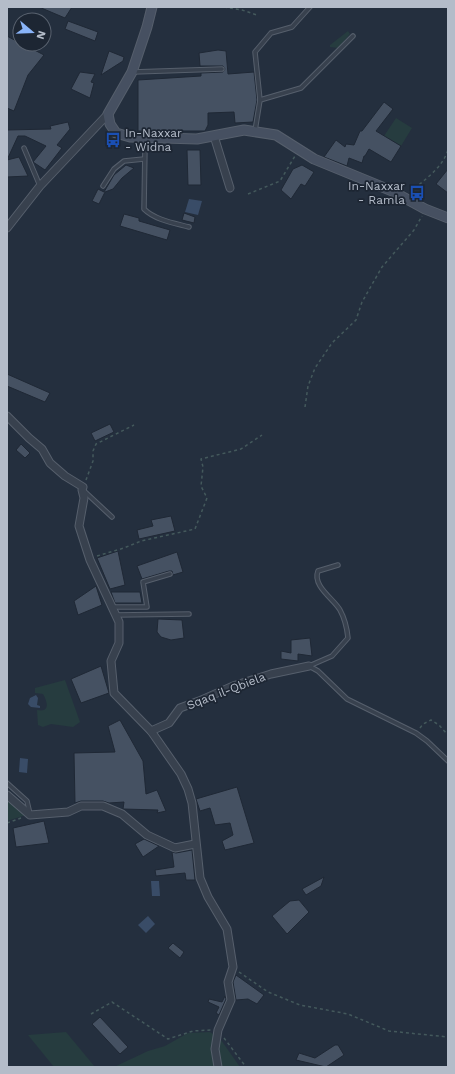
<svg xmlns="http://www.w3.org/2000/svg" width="455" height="1074" viewBox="0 0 455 1074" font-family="'Work Sans',sans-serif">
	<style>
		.green { fill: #263c3f }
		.water { fill: #394c67 }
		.building { fill: #455162; stroke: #1f2835 }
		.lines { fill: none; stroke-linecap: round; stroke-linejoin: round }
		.lane-casing { stroke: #565f6c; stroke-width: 5.5 }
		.street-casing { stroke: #565f6c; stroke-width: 9 }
		.secondary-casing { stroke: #565f6c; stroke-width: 11 }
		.path { stroke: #44595c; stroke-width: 1.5; stroke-dasharray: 3 3; stroke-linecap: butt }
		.lane { stroke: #38414e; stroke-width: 3.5 }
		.street { stroke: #38414e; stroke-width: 7 }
		.secondary { stroke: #465061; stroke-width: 9 }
		.labels { text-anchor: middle; stroke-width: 3.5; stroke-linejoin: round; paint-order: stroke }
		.poi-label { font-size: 12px; fill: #b4bcc9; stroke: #1d2633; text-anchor: start }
		.street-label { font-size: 12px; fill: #b4bcc9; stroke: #1d2633 }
	</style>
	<rect width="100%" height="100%" fill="#242f3e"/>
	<g class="green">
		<path d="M348 31 350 34 338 48 330 47V45Z"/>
		<path d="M396 118 412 128 401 146 384 136Z"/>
		<path d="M65 680 80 722 73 727 51 724 43 727 38 725 37 710C51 713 47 701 43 694L35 693V688Z"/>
		<path d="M7 798 26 815 7 821Z"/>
		<path d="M66 1032 95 1067H54L28 1035Z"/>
		<path d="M210 1032 221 1040 240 1067H114L148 1051 165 1046 188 1033Z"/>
	</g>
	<g class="water">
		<path d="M189 199 202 201 198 215 185 212Z"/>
		<path d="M36 695 38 698 37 705 40 706V708L31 707 28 704 30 698Z"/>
		<path d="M20 758 28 759 27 773 19 772Z"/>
		<path d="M151 881H159L160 896H152Z"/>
		<path d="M148 916 155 924 146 933 138 925Z"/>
	</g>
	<g class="building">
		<path d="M39 7H72L65 18Z"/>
		<path d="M68 21 98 32 95 41 65 29Z"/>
		<path d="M7 36 20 43V44H23L44 55 28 75 14 111 7 108Z"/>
		<path d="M218 50 226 51 228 74 254 72 257 100 253 122 235 123 234 112 208 113V125L205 131H138V80L201 76V73L223 72 225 69 223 66H200L199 53Z"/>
		<path d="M109 51 124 57 123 61 101 75Z"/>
		<path d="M80 72 95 74 91 82 94 83 90 98 71 89Z"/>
		<path d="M384 102 393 109 376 131 401 146 391 162 369 149 365 156H364L362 163 349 158 347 166 324 157 336 140 345 147 346 144 354 145 360 131H362Z"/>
		<path d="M68 122 70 129 57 145 62 148 45 170 33 162 46 146 25 136H18L7 160 19 157 28 176 7 177V130L51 129 50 126Z"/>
		<path d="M187 150H200L201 185H188Z"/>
		<path d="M126 165 134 168 122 178 113 189 105 192 99 204 92 201 98 189 104 192 114 175Z"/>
		<path d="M302 165 314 172 305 186 301 184 291 199 281 190 293 169Z"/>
		<path d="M448 169V193L436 184Z"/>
		<path d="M184 213 195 217 194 223 182 220Z"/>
		<path d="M124 214 139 218V221L170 230 167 240 120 226Z"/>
		<path d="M7 374 50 393 45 402 7 386Z"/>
		<path d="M110 424 114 432 95 441 91 433Z"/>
		<path d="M21 444 30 453 25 458 16 450Z"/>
		<path d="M171 516 175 531 139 539 137 530 153 526 151 520Z"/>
		<path d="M118 551 125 585 110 589 97 558Z"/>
		<path d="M177 552 183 572 173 575 172 571H169L142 579 137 566Z"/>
		<path d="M96 586 102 605 78 615 74 601Z"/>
		<path d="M111 592H140L142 603H115Z"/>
		<path d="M158 619 182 620 184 638 171 640 161 637 157 632Z"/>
		<path d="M310 638 312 656 298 654V661L281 659V651L291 653V640Z"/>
		<path d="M101 666 109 693 81 703 71 679Z"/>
		<path d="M120 720 143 761 146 794 157 790 166 811 157 813 158 810 123 809 124 802 109 803 103 801H81L75 803 74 753 115 752 108 726Z"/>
		<path d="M237 787 254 843 225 850 222 841 233 835 230 823 215 825 210 808 200 811 196 799Z"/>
		<path d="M44 821 49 843 16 847 13 828Z"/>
		<path d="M144 839 159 846 143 857 135 844Z"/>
		<path d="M192 850 195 880H186L185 873 156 876 155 870 174 867 172 852 176 853Z"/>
		<path d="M324 877 321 886 306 895 302 889Z"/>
		<path d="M299 900 309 912 287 934 272 916 290 901Z"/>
		<path d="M173 943 184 952 180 958 168 948Z"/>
		<path d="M236 975 264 995 257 1004 248 999 236 1000 233 982Z"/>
		<path d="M225 996 226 999 219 1015 216 1013 219 1007 208 1002 209 999 222 1002Z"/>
		<path d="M100 1017 128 1047 120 1054 92 1024Z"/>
		<path d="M335 1045H338L344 1055 326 1067 296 1060 299 1053 315 1058Z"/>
	</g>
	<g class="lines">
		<defs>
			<g id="lane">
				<path d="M133 72 222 69"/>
				<path d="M260 100 301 88 353 36"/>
				<path d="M255 131 260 100 255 52 271 33 292 27 310 7"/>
				<path d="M147 139 145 146 144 209C155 220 174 223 189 227"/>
				<path d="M24 148 40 186"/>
				<path d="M103 186 114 169 124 161 144 159"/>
				<path d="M83 490 112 517"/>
				<path d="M113 607H147L143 582 170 574"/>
				<path d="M116 615 189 614"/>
				<path d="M309 666 318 671 347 699 416 733 427 741 448 761"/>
				<path d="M309 666 332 656 348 638C347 628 345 619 340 610 334 599 312 586 318 571L338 565"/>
				<path d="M7 783 27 801 30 814"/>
			</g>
			<g id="street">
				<path d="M214 136 230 188"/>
				<path d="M7 228 40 186 108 114"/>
				<path d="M7 416 29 438 42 449 50 463 65 476 83 487 82 490 84 498 79 526 90 560 119 622V643L111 661 114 693 151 731 181 774 188 789 192 803 200 878 208 897 227 929 233 967 228 982 231 1000 218 1030 215 1049 218 1067"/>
				<path d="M151 731 169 723 180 708 199 701 233 686 271 674 309 666"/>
				<path d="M7 795 30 815 68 812 81 806H103L122 814 147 835 175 848 195 844"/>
			</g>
			<path id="secondary" d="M152 7 147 27 132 72 108 114 110 124 116 133 130 137 197 139 244 130 276 135 314 159 392 191 425 209 448 218"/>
		</defs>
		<use href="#lane" class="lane-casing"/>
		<use href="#street" class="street-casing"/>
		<use href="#secondary" class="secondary-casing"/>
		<g class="path">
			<path d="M224 7 242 10 257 15"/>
			<path d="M410 192C423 181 444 167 448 149"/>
			<path d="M248 194 280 181 295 156"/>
			<path d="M305 407 308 386 315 368 332 343 356 320 362 302 382 267 414 230 422 216"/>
			<path d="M86 480 93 461V451L96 444 134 425"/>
			<path d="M97 556 124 548 141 541 195 529 207 498 201 486 203 467 201 459 241 449 262 435"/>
			<path d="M420 728 423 724 431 720 439 725 448 735"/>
			<path d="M7 823 21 818"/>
			<path d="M239 972 268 992 300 1005 348 1014 389 1031 448 1037"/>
			<path d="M91 1014 112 1002 168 1039 193 1031 211 1030"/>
			<path d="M224 1038 246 1067"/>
		</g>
		<use href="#lane" class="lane"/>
		<use href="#street" class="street"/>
		<use href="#secondary" class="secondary"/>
	</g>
	<defs>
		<symbol id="bus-bare" viewBox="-9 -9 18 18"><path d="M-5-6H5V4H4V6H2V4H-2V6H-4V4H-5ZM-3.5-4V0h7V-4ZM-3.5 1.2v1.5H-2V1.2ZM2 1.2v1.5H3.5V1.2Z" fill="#1a4fb4" stroke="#1d2633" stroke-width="2.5" paint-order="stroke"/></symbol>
	</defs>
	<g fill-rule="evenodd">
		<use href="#bus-bare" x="102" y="129" width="22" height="22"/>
		<use href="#bus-bare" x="406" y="182" width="22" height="22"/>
	</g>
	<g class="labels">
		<g class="poi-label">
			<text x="125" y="137">In-Naxxar<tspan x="125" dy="14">- Widna</tspan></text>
			<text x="405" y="190" text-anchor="end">In-Naxxar<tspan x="405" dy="14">- Ramla</tspan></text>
		</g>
		<g class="street-label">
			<text transform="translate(226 691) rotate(-21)" y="4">Sqaq il-Qbiela</text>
		</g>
	</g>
	<rect width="455" height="1074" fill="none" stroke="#b4bcc9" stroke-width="16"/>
	<g transform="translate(32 32) rotate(109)"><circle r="19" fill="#1d2633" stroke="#59626f"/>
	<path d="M0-3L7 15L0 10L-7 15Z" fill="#8ab4f8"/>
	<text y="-6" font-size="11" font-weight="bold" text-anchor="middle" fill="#b4bcc9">N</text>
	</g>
</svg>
